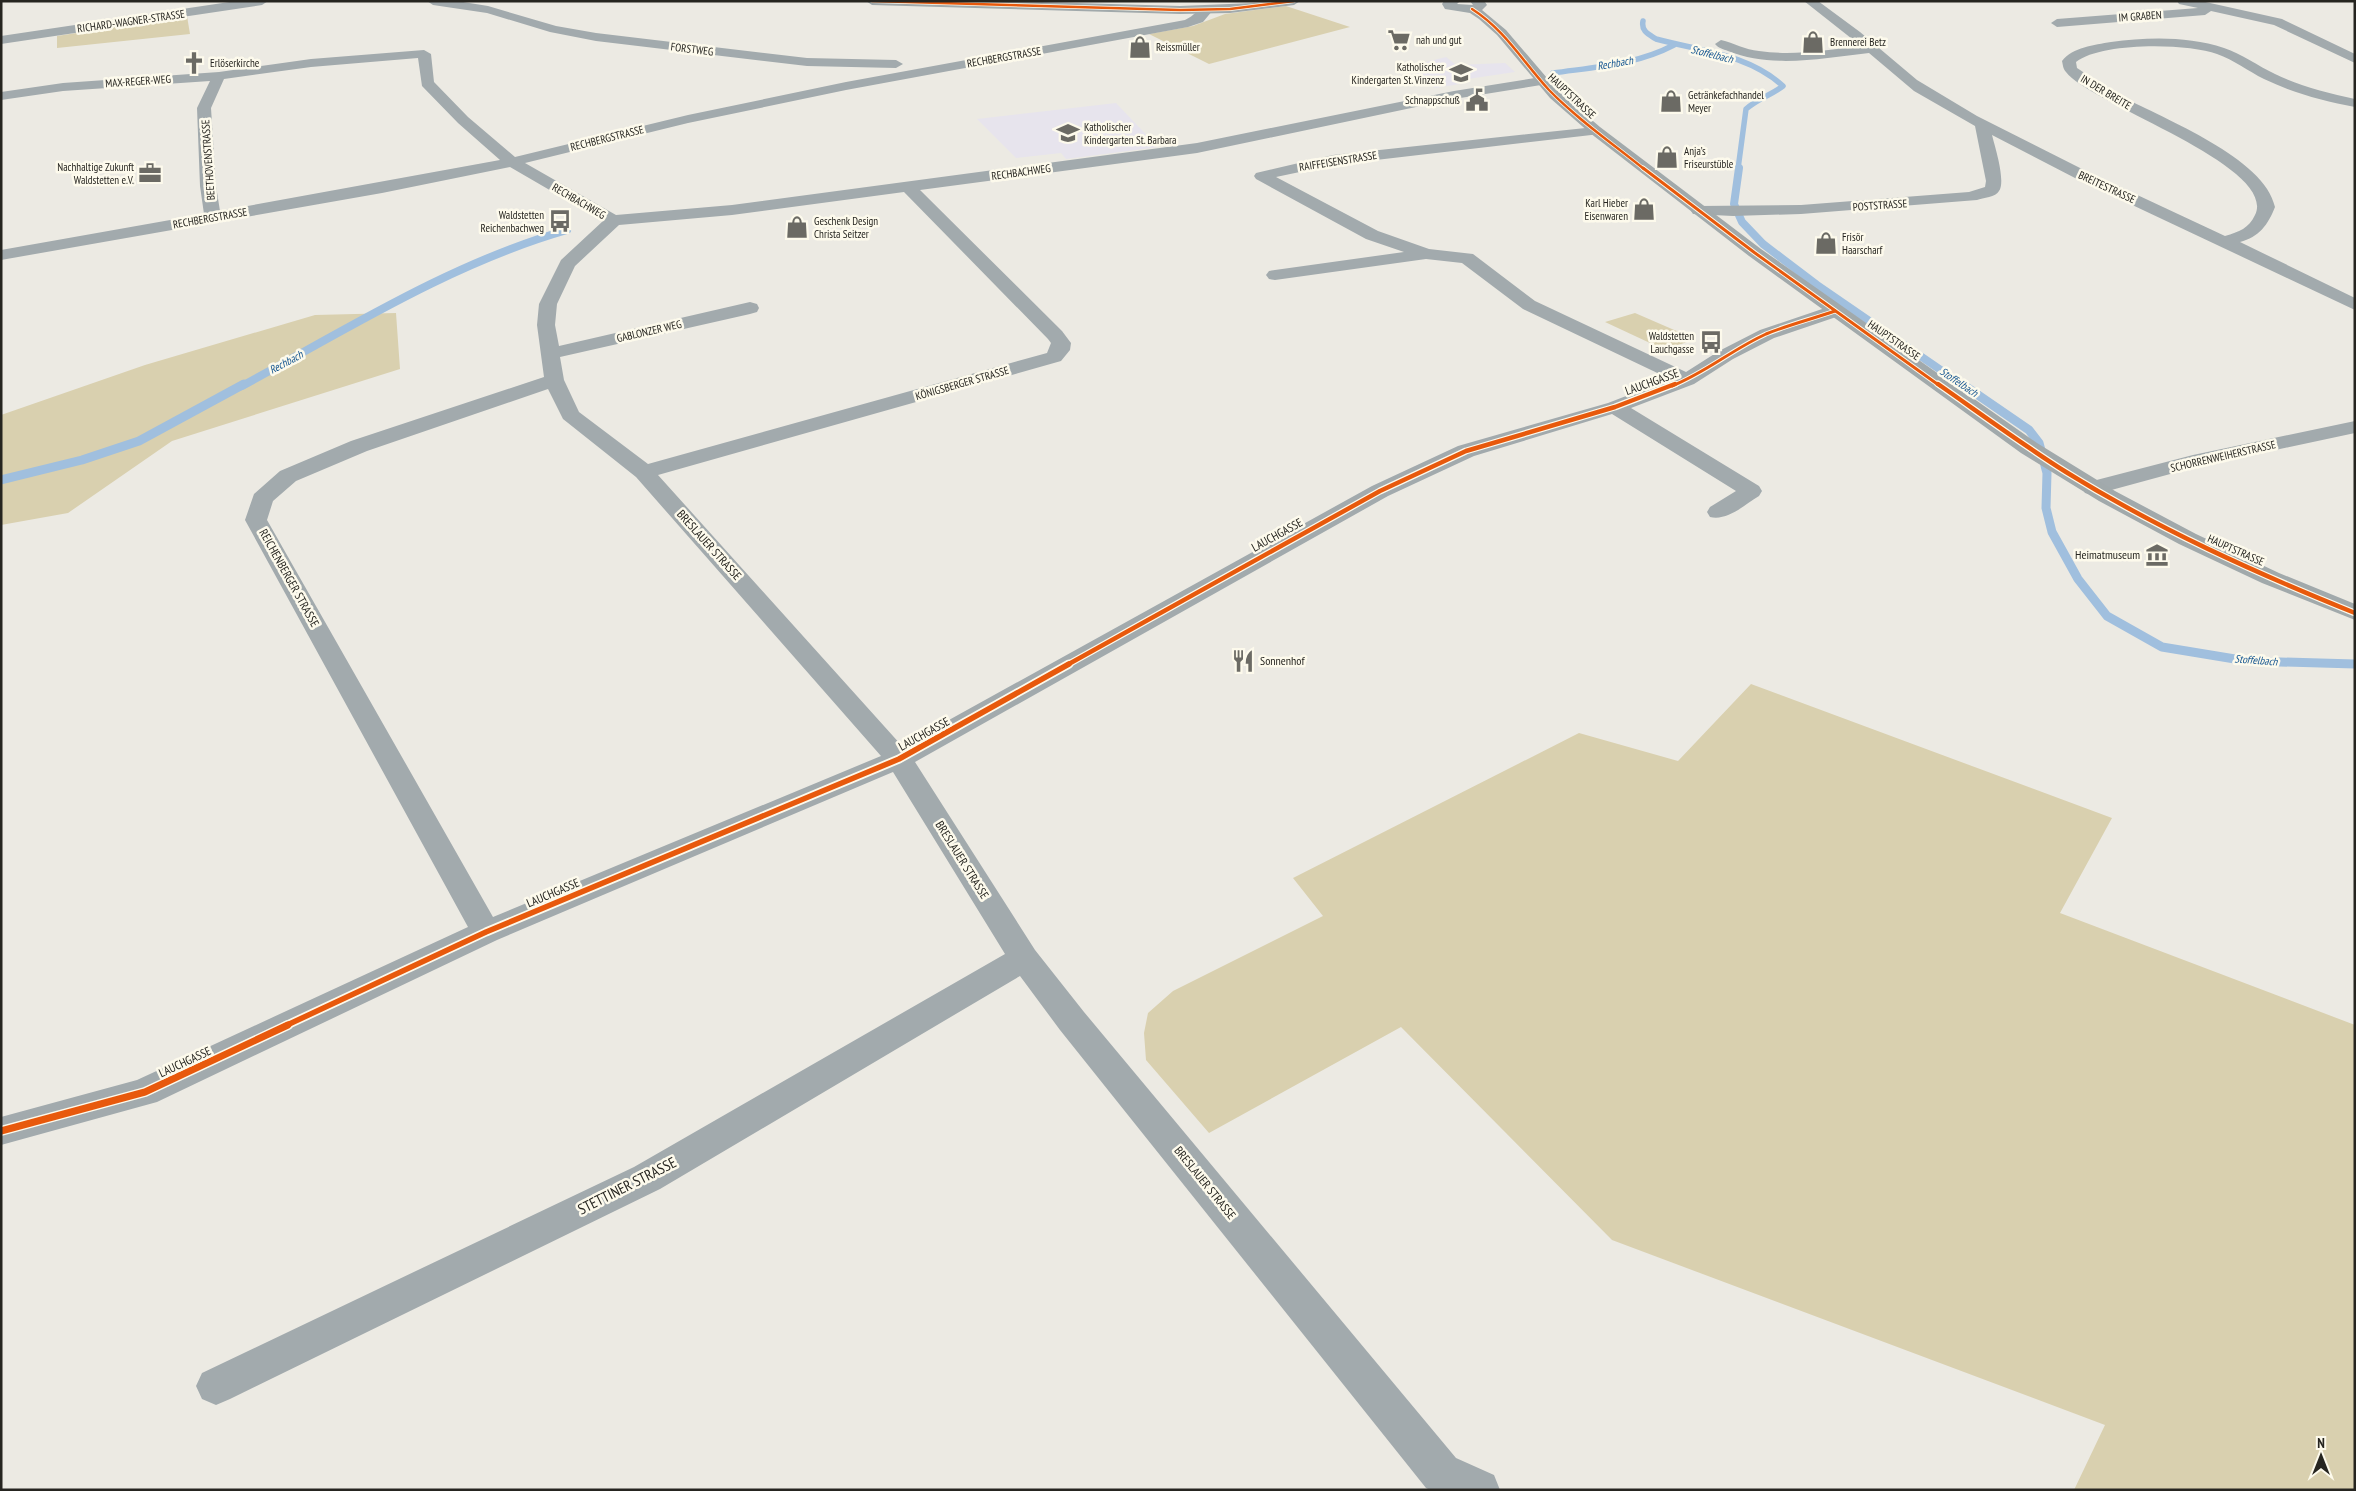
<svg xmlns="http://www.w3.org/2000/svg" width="2356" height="1491" viewBox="0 0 2356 1491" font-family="'PT Sans Narrow',sans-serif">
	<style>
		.education { fill: #e7e4ed }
		.green { fill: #d9d0af }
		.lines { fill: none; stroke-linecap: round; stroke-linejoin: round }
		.stream-far2 { stroke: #a0bfde; stroke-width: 5.5 }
		.stream-far1 { stroke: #a0bfde; stroke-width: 8 }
		.stream { stroke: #a0bfde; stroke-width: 9 }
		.street { fill: #a2aaad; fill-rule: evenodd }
		.secondary { fill: #a1a9ab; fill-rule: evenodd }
		.cycleway-far4-casing { stroke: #fdfaec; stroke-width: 4 }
		.cycleway-far3-casing { stroke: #fdfaec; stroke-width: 5 }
		.cycleway-far2-casing { stroke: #fdfaec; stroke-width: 7 }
		.cycleway-far1-casing { stroke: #fdfaec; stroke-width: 9 }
		.cycleway-casing { stroke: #fdfaec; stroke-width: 10 }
		.cycleway-far4 { stroke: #e8590c; stroke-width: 2.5 }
		.cycleway-far3 { stroke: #e8590c; stroke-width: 3 }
		.cycleway-far2 { stroke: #e8590c; stroke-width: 4.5 }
		.cycleway-far1 { stroke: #e8590c; stroke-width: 5.5 }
		.cycleway { stroke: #e8590c; stroke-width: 7 }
		.labels { text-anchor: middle; stroke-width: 5; stroke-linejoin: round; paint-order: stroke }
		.far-street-label { font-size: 11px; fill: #262520; stroke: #fdfaec }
		.far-poi-label { font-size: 11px; fill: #262520; stroke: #fdfaec; text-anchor: start }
		.far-water-label { font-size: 11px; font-style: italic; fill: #145590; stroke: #fdfaec }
		.street-label { font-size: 12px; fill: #262520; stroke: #fdfaec }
		.poi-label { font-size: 12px; fill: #262520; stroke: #fdfaec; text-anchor: end }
		.near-street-label { font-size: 15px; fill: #262520; stroke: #fdfaec }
	</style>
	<rect width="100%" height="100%" fill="#eceae3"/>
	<g class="education">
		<path d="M1446 57 1456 65 1505 63 1515 72 1461 80 1466 83 1435 88 1405 64 1426 62Z"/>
		<path d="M1116 103 1158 147 1066 159 1061 153 1016 158 977 119Z"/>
	</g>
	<g class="green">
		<path d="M1286 6 1350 27 1209 64 1149 34 1193 26 1225 14Z"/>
		<path d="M187 16 190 34 57 48V36Z"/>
		<path d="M396 313 400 369 172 441 68 513 1 525V415L145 365 315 315Z"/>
		<path d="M1635 313 1695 339 1665 350 1605 322Z"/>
		<path d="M1751 684 2112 818 2060 913 2355 1025V1490H2074L2105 1425 1612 1240 1401 1027 1209 1133 1146 1060 1144 1033 1148 1013 1173 991 1323 916 1293 878 1579 733 1678 761Z"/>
	</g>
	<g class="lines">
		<g class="stream-far2">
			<path d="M1643 21C1641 31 1648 34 1656 39 1700 51 1748 54 1783 86 1770 96 1760 97 1746 109L1738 169"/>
			<path d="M1553 73C1595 67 1636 65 1674 45"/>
		</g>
		<g class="stream-far1">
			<path d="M1739 168 1734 204 1742 222 1763 244 1817 285 1964 386"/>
			<path d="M242 386C347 329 452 263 567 230"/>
		</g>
		<g class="stream">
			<path d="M1962 384 2029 430 2039 443 2047 473 2046 508 2052 532 2078 579 2107 616 2162 647 2247 661 2355 664"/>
			<path d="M1 480 82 460 139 441 244 384"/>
		</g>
		<g class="street">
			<path d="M236 1H268L262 5 1 44V36Z"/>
			<path d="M427 1H457L488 6 556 26 596 33 807 58 896 60 903 64 896 68 807 66 596 41 550 32 487 13 433 5Z"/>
			<path d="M1804 1H1818L1860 32 1917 80 1977 116 2086 171 2225 236C2239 232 2249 228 2255 215 2279 166 2090 104 2066 72 2063 69 2063 65 2062 61 2073 47 2094 45 2111 42 2148 37 2188 36 2224 48 2242 54 2258 66 2275 74 2300 86 2327 93 2355 99V107C2324 101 2293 93 2264 79 2248 71 2234 60 2217 54 2187 43 2101 42 2076 62L2077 68C2092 78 2107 88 2123 97 2164 119 2265 158 2275 207 2268 225 2259 237 2240 242L2355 298V310L2075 178 1992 135C1995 147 2006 181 1999 191 1996 197 1983 198 1977 200L1801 214 1733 216 1693 214 1691 211 1693 208 1699 206 1801 205 1969 192 1985 187 1986 181 1975 126 1914 91 1869 53C1823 58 1773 69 1728 51 1723 49 1718 48 1715 44L1721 40C1734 43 1745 50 1759 51 1793 56 1827 50 1861 46Z"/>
			<path d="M2177 1H2201L2282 19 2355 54V63L2274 25 2211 11 2205 15 2057 27 2051 23 2057 19 2198 8 2179 4Z"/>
			<path d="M1207 6 1213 10 1203 22 1188 27 846 90 688 123 525 163 616 215 732 205 1197 143 1454 91 1541 77 1548 81 1541 85 1454 99 1197 153 920 190 1062 331 1071 343 1070 350 1061 361 658 475 902 746 1372 486 1458 446 1608 403 1670 379 1523 309 1462 263 1426 259 1275 280 1269 279 1266 275 1269 271 1275 270 1404 252 1366 239 1256 179 1254 176 1256 173 1333 155 1595 127 1602 131 1600 134 1333 165 1276 177 1378 231 1429 249 1473 254 1535 301 1686 372 1719 351 1760 330 1828 307H1842L1844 311 1842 315 1774 338 1733 359 1694 384 1631 408 1759 486 1762 491 1759 496C1744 505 1728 521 1710 517L1707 512 1710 507 1736 491 1612 414 1474 456 1388 496 915 762 1035 950 1084 1012 1456 1458 1494 1475 1500 1490H1430L1426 1488 1060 1030 1020 976 660 1189 230 1399 216 1405 202 1399 196 1386 202 1373 634 1167 1005 954 893 772 497 940 157 1102 1 1145V1117L137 1080 468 927 245 520 254 494 280 471 351 441 544 377 537 325 539 304 561 260 603 221 510 167 382 193 1 260V250L204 214 200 186 197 108 210 81 63 91 1 100V92L63 83 219 72 311 59 424 50 431 54 434 82 468 117 515 157 688 115 846 82 1185 20C1194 16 1199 8 1207 6ZM418 58 422 86 458 123 500 160 220 211 216 186 211 108 224 79 311 67ZM904 192 1048 339 1051 343 1047 353 648 464 579 412 564 380 560 357 750 314 757 312 759 308 757 304 750 302 559 346 555 325 557 304 575 266 619 225 732 215ZM548 389 563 419 636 477 881 756 493 917 267 520 273 501 296 481 367 451Z"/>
			<path d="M2355 421V433L2196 467 2093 495 2085 493 2082 488 2085 483 2193 455Z"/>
		</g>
		<g class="secondary">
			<path d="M866 1H1005L1180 6 1300 1 1294 5 1230 13 1180 14 872 5Z"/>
			<path d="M1444 1H1460L1457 4 1473 5 1470 1 1485 2 1487 5 1482 10 1506 30 1559 92 1600 127 1761 249 2037 443 2115 491 2196 534 2279 573 2355 604V620L2262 583 2179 544 2099 501 2021 453 1749 256 1590 133 1550 98 1497 35 1479 19 1470 13 1445 9 1442 4Z"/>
		</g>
		<defs>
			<g id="cycleway-far4">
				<path d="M872 1 1180 10 1230 9 1294 1"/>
				<path d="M1472 9C1505 30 1523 62 1549 90 1577 119 1612 143 1644 169"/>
			</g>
			<g id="cycleway-far3">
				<path d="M1643 168 1755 253 1940 386"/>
				<path d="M1672 386C1705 373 1733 349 1766 334 1788 325 1812 319 1835 311"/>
			</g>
			<g id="cycleway-far2">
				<path d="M1938 384C1981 414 2023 445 2066 472 2158 529 2256 573 2355 613"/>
				<path d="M1067 665 1380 491 1466 451 1615 407 1675 384"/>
			</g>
			<path id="cycleway-far1" d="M285 1026 486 932 899 759 1069 664"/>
			<path id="cycleway" d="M1 1131 145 1092 288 1025"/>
		</defs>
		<use href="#cycleway-far4" class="cycleway-far4-casing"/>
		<use href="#cycleway-far3" class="cycleway-far3-casing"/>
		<use href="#cycleway-far2" class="cycleway-far2-casing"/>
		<use href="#cycleway-far1" class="cycleway-far1-casing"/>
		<use href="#cycleway" class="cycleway-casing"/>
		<use href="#cycleway-far4" class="cycleway-far4"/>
		<use href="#cycleway-far3" class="cycleway-far3"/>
		<use href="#cycleway-far2" class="cycleway-far2"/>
		<use href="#cycleway-far1" class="cycleway-far1"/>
		<use href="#cycleway" class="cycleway"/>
	</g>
	<defs>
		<symbol id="supermarket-bare" viewBox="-9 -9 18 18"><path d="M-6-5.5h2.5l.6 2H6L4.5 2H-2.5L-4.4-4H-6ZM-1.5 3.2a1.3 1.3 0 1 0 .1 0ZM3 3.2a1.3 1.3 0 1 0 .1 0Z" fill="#6b6a64" stroke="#fdfaec" stroke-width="2.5" paint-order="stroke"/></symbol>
		<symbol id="shop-bare" viewBox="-9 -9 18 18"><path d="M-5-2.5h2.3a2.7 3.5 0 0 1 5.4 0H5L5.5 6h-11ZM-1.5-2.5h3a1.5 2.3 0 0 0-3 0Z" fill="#6b6a64" stroke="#fdfaec" stroke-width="2.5" paint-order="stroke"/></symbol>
		<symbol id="church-bare" viewBox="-9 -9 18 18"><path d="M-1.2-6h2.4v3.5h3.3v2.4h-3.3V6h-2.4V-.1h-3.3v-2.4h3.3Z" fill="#6b6a64" stroke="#fdfaec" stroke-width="2.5" paint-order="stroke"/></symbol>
		<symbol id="school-bare" viewBox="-9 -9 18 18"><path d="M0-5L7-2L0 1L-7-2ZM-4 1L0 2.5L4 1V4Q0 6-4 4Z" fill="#6b6a64" stroke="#fdfaec" stroke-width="2.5" paint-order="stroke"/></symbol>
		<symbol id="civic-bare" viewBox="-9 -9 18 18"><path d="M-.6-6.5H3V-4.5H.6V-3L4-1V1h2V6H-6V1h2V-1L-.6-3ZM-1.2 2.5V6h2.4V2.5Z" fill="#6b6a64" stroke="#fdfaec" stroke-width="2.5" paint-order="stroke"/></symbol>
		<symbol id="office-bare" viewBox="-9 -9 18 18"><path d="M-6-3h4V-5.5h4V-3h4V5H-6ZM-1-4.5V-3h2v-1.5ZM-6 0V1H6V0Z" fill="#6b6a64" stroke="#fdfaec" stroke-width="2.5" paint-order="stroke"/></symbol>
		<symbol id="bus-bare" viewBox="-9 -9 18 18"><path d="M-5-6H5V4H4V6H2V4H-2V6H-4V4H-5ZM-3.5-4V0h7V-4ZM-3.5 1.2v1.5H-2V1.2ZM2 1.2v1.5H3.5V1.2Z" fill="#6b6a64" stroke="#fdfaec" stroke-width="2.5" paint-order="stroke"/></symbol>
		<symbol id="museum-bare" viewBox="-9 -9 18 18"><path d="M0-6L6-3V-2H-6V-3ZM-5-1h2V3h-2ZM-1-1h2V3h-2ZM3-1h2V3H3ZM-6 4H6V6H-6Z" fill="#6b6a64" stroke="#fdfaec" stroke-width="2.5" paint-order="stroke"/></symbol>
		<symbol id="restaurant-bare" viewBox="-9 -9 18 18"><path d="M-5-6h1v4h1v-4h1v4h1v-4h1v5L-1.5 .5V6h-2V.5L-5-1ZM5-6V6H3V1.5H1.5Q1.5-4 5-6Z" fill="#6b6a64" stroke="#fdfaec" stroke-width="2.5" paint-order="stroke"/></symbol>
	</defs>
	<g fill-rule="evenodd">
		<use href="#supermarket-bare" x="1383" y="24" width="32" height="32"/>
		<use href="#shop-bare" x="1797" y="26" width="32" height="32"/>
		<use href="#shop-bare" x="1124" y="31" width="32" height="32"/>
		<use href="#church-bare" x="178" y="47" width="32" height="32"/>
		<use href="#school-bare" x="1445" y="57" width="32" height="32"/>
		<use href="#civic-bare" x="1461" y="84" width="32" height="32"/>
		<use href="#shop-bare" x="1655" y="85" width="32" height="32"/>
		<use href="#school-bare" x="1052" y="117" width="32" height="32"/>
		<use href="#shop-bare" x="1651" y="141" width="32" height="32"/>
		<use href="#office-bare" x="134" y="157" width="32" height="32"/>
		<use href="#shop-bare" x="1628" y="193" width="32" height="32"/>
		<use href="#bus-bare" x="544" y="205" width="32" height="32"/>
		<use href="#shop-bare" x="781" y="211" width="32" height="32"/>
		<use href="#shop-bare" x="1810" y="227" width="32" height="32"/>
		<use href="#bus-bare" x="1695" y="326" width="32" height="32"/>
		<use href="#museum-bare" x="2141" y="539" width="32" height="32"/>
		<use href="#restaurant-bare" x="1227" y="645" width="32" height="32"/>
	</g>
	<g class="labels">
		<g class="far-street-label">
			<text transform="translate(2140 16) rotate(-4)" y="4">IM GRABEN</text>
			<text transform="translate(131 21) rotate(-8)" y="4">RICHARD-WAGNER-STRASSE</text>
			<text transform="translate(692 49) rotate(7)" y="4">FORSTWEG</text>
			<text transform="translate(1004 57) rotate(-10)" y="4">RECHBERGSTRASSE</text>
			<text transform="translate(138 81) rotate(-4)" y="4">MAX-REGER-WEG</text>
			<text transform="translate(2106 92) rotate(31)" y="4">IN DER BREITE</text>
			<text transform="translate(1572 96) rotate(43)" y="4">HAUPTSTRASSE</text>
			<text transform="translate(607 138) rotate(-14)" y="4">RECHBERGSTRASSE</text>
			<text transform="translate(208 160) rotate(-94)" y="4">BEETHOVENSTRASSE</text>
			<text transform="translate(1338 161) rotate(-9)" y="4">RAIFFEISENSTRASSE</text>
			<text transform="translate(1021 172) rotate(-8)" y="4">RECHBACHWEG</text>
			<text transform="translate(2107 187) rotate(25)" y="4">BREITESTRASSE</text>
			<text transform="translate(579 201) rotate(30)" y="4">RECHBACHWEG</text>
			<text transform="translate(1880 205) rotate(-4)" y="4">POSTSTRASSE</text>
			<text transform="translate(210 218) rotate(-10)" y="4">RECHBERGSTRASSE</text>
			<text transform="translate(649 331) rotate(-13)" y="4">GABLONZER WEG</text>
			<text transform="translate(1894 340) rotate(35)" y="4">HAUPTSTRASSE</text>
			<text transform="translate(962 383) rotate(-16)" y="4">KÖNIGSBERGER STRASSE</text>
			<text transform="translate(2223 456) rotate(-13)" y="4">SCHORRENWEIHERSTRASSE</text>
			<text transform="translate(2236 550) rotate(24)" y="4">HAUPTSTRASSE</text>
		</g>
		<g class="far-poi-label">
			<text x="1416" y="44">nah und gut</text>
			<text x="1830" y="46">Brennerei Betz</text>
			<text x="1156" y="51">Reissmüller</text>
			<text x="210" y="67">Erlöserkirche</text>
			<text x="1444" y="71" text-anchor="end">Katholischer<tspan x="1444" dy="13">Kindergarten St. Vinzenz</tspan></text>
			<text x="1688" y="99">Getränkefachhandel<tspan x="1688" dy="13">Meyer</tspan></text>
			<text x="1460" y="104" text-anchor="end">Schnappschuß</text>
			<text x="1084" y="131">Katholischer<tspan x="1084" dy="13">Kindergarten St. Barbara</tspan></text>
			<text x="1684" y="155">Anja’s<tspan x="1684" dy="13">Friseurstüble</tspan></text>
			<text x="134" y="171" text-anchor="end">Nachhaltige Zukunft<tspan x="134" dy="13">Waldstetten e.V.</tspan></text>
			<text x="1628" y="207" text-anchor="end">Karl Hieber<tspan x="1628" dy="13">Eisenwaren</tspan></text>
			<text x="544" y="219" text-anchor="end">Waldstetten<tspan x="544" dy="13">Reichenbachweg</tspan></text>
			<text x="814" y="225">Geschenk Design<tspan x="814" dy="13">Christa Seitzer</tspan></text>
			<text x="1842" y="241">Frisör<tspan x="1842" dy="13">Haarscharf</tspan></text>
			<text x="1694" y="340" text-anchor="end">Waldstetten<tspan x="1694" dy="13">Lauchgasse</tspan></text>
		</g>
		<g class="far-water-label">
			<text transform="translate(1712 54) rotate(14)" y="4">Stoffelbach</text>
			<text transform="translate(1615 63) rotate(-10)" y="4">Rechbach</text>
			<text transform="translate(286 362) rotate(-28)" y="4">Rechbach</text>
			<text transform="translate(1959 382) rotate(34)" y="4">Stoffelbach</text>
			<text transform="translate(2256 660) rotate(4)" y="4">Stoffelbach</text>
		</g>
		<g class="street-label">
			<text transform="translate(1652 382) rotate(-20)" y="4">LAUCHGASSE</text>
			<text transform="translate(1277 535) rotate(-29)" y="4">LAUCHGASSE</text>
			<text transform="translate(709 545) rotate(48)" y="4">BRESLAUER STRASSE</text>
			<text transform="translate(289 578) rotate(61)" y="4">REICHENBERGER STRASSE</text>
			<text transform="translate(924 734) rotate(-29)" y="4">LAUCHGASSE</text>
			<text transform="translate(962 860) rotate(58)" y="4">BRESLAUER STRASSE</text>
			<text transform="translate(553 893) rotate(-23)" y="4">LAUCHGASSE</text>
			<text transform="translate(185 1062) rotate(-25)" y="4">LAUCHGASSE</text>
			<text transform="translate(1205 1183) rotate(51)" y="4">BRESLAUER STRASSE</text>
		</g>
		<g class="poi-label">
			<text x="2140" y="559">Heimatmuseum</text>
			<text x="1260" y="665" text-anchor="start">Sonnenhof</text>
		</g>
		<g class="near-street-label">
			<text transform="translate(627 1186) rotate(-27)" y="5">STETTINER STRASSE</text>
		</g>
	</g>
	<rect width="2356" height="1491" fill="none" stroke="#262520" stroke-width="5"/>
	<g transform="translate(2321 1456)" stroke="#fdfaec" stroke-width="4" paint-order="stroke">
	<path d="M0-4L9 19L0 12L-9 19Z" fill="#262520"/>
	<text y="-8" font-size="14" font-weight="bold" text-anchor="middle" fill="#262520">N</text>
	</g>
</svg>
